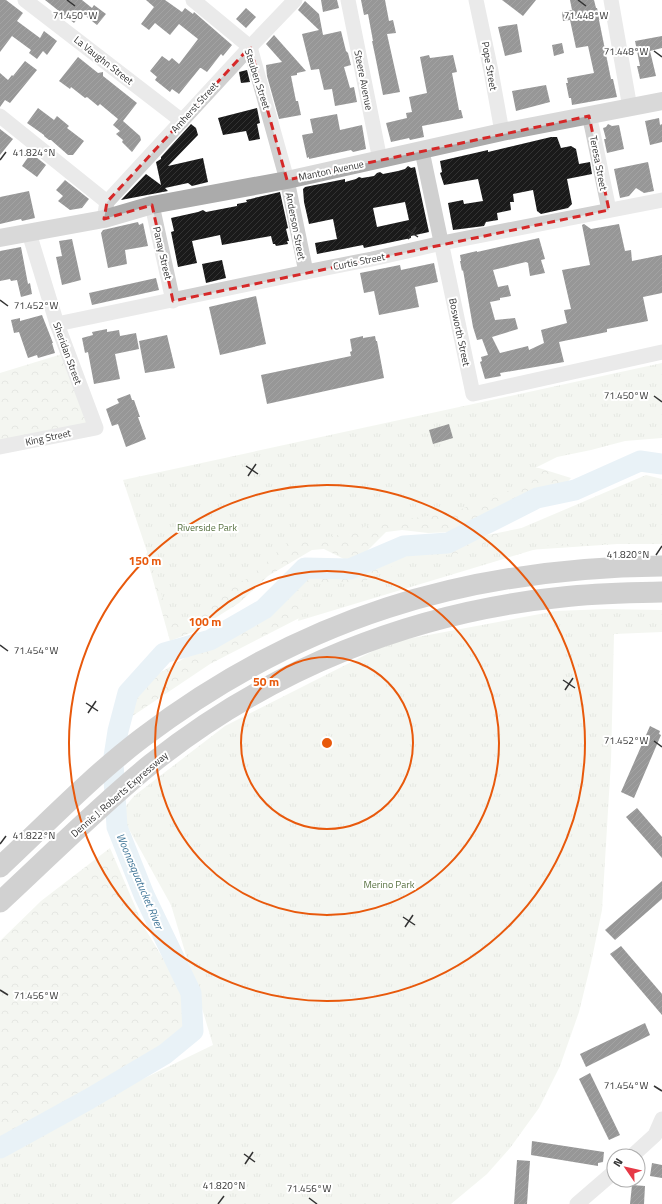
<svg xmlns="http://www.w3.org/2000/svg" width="662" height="1204" viewBox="0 0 662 1204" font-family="'Titillium Web',sans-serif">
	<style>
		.forest { fill: url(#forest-crowns) }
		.park { fill: url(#park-tufts) }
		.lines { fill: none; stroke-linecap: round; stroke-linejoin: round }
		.river { stroke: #cfe2ee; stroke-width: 21 }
		.building { fill: url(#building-hatch); fill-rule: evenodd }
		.minor { stroke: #d0d0d0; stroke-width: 15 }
		.major { stroke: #ababab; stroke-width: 18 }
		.highway { stroke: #9a9a9a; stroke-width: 21 }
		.marked { fill: none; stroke: #d62828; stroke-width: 3; stroke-dasharray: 8 5; stroke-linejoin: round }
		.ticks { fill: none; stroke: #333; stroke-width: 1.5 }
		.ring { fill: none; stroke: #e8590c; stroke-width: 2 }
		.labels { text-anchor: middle; stroke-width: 4; stroke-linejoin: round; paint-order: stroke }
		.street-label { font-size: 10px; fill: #333; stroke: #fff }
		.park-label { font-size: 10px; fill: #56703f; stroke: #fff }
		.water-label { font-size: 11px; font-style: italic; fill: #3f7597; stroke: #fff }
		.ticks-label { font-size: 10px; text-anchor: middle; fill: #333; stroke: #fff; stroke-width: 4; stroke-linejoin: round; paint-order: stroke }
		.centre { fill: #e8590c; stroke: #fff; stroke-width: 2 }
		.ring-label { font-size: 12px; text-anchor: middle; font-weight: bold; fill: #e8590c; stroke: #fff; stroke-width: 4; stroke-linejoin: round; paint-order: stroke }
	</style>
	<defs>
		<pattern id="forest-crowns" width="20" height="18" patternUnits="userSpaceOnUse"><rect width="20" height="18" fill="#e6ecdf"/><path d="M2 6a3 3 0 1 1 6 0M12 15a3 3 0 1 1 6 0" fill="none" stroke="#c6cbc0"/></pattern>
		<pattern id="park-tufts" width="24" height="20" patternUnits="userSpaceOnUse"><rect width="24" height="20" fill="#e6ecdf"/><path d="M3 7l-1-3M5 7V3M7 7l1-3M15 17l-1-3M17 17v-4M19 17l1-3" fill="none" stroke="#c6cbc0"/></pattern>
		<pattern id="building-hatch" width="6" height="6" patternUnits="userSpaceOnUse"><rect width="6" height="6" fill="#1a1a1a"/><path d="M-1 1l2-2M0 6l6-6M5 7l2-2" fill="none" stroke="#333"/></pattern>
	</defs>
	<rect width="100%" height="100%" fill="#fff"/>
	<g class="forest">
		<path d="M62 354 93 421 0 453V373Z"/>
		<path d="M523 466 539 468 571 478 558 493 538 503 488 517 453 532 428 533 402 530 386 532 359 559H344L324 549 312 550 268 576 239 603 193 632 170 641 146 555 151 542Z"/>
		<path d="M522 528 662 541 528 550 348 593 210 664 128 719 131 708 137 695 150 679 214 640 287 586 324 572 349 568 392 554Z"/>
		<path d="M110 848 144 927 184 993 188 1007 187 1031 177 1042 149 1064 46 1112 0 1137V941L41 901Z"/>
	</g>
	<g class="park">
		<path d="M662 363V438L625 441 591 450 557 457 535 468 515 490 497 493 453 513 374 523 349 533 327 537H304L285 544 269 560 247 579 235 584 204 614 171 623 123 480Z"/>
		<path d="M646 475 662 479V544H553L298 621 305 582 361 583 404 560 463 553Z"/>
		<path d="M606 609 662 610V632L614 634 611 761 602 910 591 963 579 1012 560 1066 539 1108 510 1148 487 1174 451 1204H0V1148L213 1045 171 905 120 813 134 796 225 726 391 642 556 611Z"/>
	</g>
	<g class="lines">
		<path class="river" d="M0 1148 89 1099 165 1054 193 1031 191 993 144 895 117 827 113 763 118 731 128 693 164 653 210 640 264 609 305 568 350 569 404 546 448 543 537 498 575 490 640 461 662 464"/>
	</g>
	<g class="building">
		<path d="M0 0H6L23 13 17 21 40 38 44 31 57 41 47 55 43 51 37 59 29 53 31 50 12 36 0 52Z"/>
		<path d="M45 0H82L92 8 94 5 106 14 97 25 83 14 82 15 81 14 74 23Z"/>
		<path d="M146 0H165L182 12 185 8 193 14 194 12 232 45 223 56 221 54 207 72 201 68H200L179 94 172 89 170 92 155 80 157 77 150 71 162 56 169 61 172 58 179 64 198 39 179 24 170 35 155 23 149 30 141 24 154 7Z"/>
		<path d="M321 0H337L339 8 323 12Z"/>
		<path d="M361 0H385L389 21 393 20 396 33 387 34 400 92 383 95 375 55 372 41H373L368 14 364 15Z"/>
		<path d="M502 0H536L523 16Z"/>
		<path d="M570 0H594L596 8H597L600 20H599L611 79H613L617 97 572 105 571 98H569L566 83H568L567 78 594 73 588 46 576 48 570 20 563 21 562 12 572 10Z"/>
		<path d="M305 1 319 14 323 35 341 31 346 51 348 53 351 65 344 67 350 88 354 87 357 102 335 106 332 89 324 90 319 69 311 70 302 34 319 30 298 10Z"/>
		<path d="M246 8 256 17 246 28 236 19Z"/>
		<path d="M517 24 522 52 505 56 498 27Z"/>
		<path d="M274 35 306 71 297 73V75L291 76 296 101H298L301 115 279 119 267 76 266 65 282 62 266 44Z"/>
		<path d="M662 36V48L650 51 656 76 640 79 637 66H640L635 41Z"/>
		<path d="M562 43 564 53 554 56 552 45Z"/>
		<path d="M429 55 430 58 453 55 457 72 452 73 459 110H461L463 118 422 126 424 137 410 140 409 138 391 142 386 123 407 118 406 113 412 112 409 97 427 93 420 57Z"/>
		<path d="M78 57 98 73 103 72V76L137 103 123 121 140 136 141 140 132 152 122 142 123 140 116 134 120 131 113 125 118 119 100 104 98 106 87 97 85 98 71 87 70 89 59 81Z"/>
		<path d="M25 61 37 70 10 103 5 100 0 107V73L8 80 12 75 13 76Z"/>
		<path d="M247 70 250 82 241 83 239 72Z"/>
		<path d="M546 85 550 102 516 111 512 91Z"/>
		<path d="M38 108 54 120 57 116 69 126 67 128 84 141 73 155H68L51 140H49L44 136V135L27 123Z"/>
		<path d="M257 108 260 123 257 124 260 139 249 141 246 131 223 135 218 118Z"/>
		<path d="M337 114 340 130 362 125 366 149 353 152 351 150 309 159V157L307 158 302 135 313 133 310 119Z"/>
		<path d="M659 118 660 125 662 124V142L650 145 645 121Z"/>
		<path d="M191 124 196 128 198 135 168 166 203 158 208 182 192 186 188 183 165 188 168 191 121 200 146 174 161 185 156 162 161 159V157Z"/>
		<path d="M608 124 612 126 619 125 624 149 607 153 604 139H606L603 128 606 127Z"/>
		<path d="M0 129 13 139 0 155Z"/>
		<path d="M551 137H557L561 148 571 146 576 149 579 164 590 162 592 174 567 179 572 204 568 208 541 214 537 211 533 190 513 194 514 202H510L511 210 497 213 498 220 486 222 484 226 453 230 448 203 463 200 464 204 483 201 478 179 444 185 440 173 442 172 440 161 488 150V152Z"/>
		<path d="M31 153 46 165 37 177 22 166Z"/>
		<path d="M648 162 654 191 644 193 636 188 629 196 620 198 614 169Z"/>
		<path d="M408 166 411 168 415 167 429 232 411 236V238L364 248 363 245 317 254 315 243 337 239 333 219 309 224 304 202 303 189 305 187 345 179V182L356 179 359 177 362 178 374 176 377 173 380 172 383 174 398 171 405 169ZM405 202 409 220 377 227 373 208Z"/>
		<path d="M65 180 89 199 82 208 70 210 58 201 63 196 56 190Z"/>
		<path d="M29 191 35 218 22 221 21 219 0 224V197Z"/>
		<path d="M280 192 288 228 286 229 289 241H287L288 244 276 246 275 244H273L271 236 222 245 220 235 192 241 197 263 178 267 171 232 174 231 171 218 198 212 203 210 206 212 237 206V204L247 202 246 200Z"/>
		<path d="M138 222 139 225 143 223 148 246 125 250 127 264 108 268 101 233 103 230Z"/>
		<path d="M584 224 591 229 619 224 625 251 631 250 632 261 662 255V293L643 297 648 321 607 329V332L559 342 564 362 500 373 501 376 485 379 480 362 482 361 481 357 488 355 482 339 477 340 473 327 463 270 462 271 460 261H461L460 255 477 251V252L539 238 545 259 541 260 545 273 530 276 528 263 526 262 493 270 498 287 508 285 511 296 500 298V300L490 302 495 320 515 318 518 329 492 337 500 353 528 346 529 350 544 343 541 330 567 323 564 310 571 309 562 270 590 265 582 225Z"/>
		<path d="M72 239 81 280 62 285 56 257 62 256 59 241Z"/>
		<path d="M21 247 28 284 30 283 32 294 21 297 17 280 11 281 10 279 0 281V251Z"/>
		<path d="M222 260 226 278 206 283 202 264Z"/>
		<path d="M434 263 438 282 415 287 419 307 379 315 374 291 364 293 360 273 400 265 401 270Z"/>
		<path d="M156 278 159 290 92 305 89 293Z"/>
		<path d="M256 296 266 344 220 355 209 307Z"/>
		<path d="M42 315 53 343H52L55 353 38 358 37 355 28 358 19 332 14 333 11 320 20 318V321Z"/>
		<path d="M107 329V332L119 330 120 336 136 333 139 349 115 354 120 379 94 384 88 352 85 353 82 338 93 335 92 332Z"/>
		<path d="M167 335 175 368 145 373 139 341Z"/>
		<path d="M363 336V338L375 336 376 341H377L384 378 267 404 261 375 351 356 350 352 352 351 350 339Z"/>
		<path d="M130 394 132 400H134L140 417H138L146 439 126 447 118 424 112 426 106 409 119 403 117 399Z"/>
		<path d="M449 424 453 438 433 444 429 430Z"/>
		<path d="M650 726 660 731 659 734 661 735 634 798 621 792Z"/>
		<path d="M637 808 662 837V858L626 817Z"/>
		<path d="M662 881V899L615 940 605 930Z"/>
		<path d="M621 946 662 994V1015L610 954Z"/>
		<path d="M645 1023 650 1035 586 1067 580 1054Z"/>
		<path d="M590 1073 620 1135 609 1140 579 1079Z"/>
		<path d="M532 1141 604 1152 603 1162 598 1163V1166L531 1155Z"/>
		<path d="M517 1160 530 1161 527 1204H514Z"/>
		<path d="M652 1163 662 1165V1178L650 1176Z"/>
		<path d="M632 1185 645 1186 644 1204H630Z"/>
	</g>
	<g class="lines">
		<g class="minor">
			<path d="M25 0 182 121"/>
			<path d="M193 0 250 47 287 180 306 272"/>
			<path d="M348 0 380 160"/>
			<path d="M476 0 491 71 502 132"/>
			<path d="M611 0 630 108"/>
			<path d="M0 116 107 202"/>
			<path d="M589 116 592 128 609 210"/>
			<path d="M422 151 473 394 662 352"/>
			<path d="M152 205 173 301"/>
			<path d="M104 219 107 202 250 47 295 0"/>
			<path d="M57 324 306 272 372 259 442 243 662 200"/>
			<path d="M0 447 96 428 57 324 29 233"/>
			<path d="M632 1156 655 1135 662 1119"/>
			<path d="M577 1204 614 1172"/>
		</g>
		<path class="major" d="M0 238 104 219 152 205 287 180 502 132 662 101"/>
		<g class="highway">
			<path d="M0 867C46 824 92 776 142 738 300 618 465 568 662 566"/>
			<path d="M0 902C50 856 98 807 151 764 270 669 412 612 563 597 596 593 629 593 662 592"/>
		</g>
	</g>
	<path d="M0 0H662V1204H0ZM250 47 287 180 589 116 609 210 173 301 152 205 104 219 107 202Z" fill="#fff" fill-opacity=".55" fill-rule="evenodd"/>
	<path class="marked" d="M250 47 287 180 589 116 609 210 173 301 152 205 104 219 107 202Z"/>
	<path class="ticks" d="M67 0 75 6M578 0 586 6M654 51 662 57M0 160 6 152M406 229 418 237M408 239 416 227M0 300 8 306M654 396 662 402M246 466 258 474M248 476 256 464M656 555 662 546M0 645 8 651M563 680 575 688M565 690 573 678M86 703 98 711M88 713 96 701M654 741 662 747M0 844 6 836M403 917 415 925M405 927 413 915M0 990 8 995M654 1086 662 1091M244 1154 255 1162M245 1164 253 1152M309 1198 317 1204M218 1204 224 1196"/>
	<g class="ring">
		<circle cx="327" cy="743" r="86"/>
		<circle cx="327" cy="743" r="172"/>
		<circle cx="327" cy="743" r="258"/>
	</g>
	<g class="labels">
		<g class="street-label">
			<text transform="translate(104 60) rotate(38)" y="4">La Vaughn Street</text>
			<text transform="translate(490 66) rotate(80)" y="4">Pope Street</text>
			<text transform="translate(258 79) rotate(72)" y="4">Steuben Street</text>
			<text transform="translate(364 80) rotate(79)" y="4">Steere Avenue</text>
			<text transform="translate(194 107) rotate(-48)" y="4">Amherst Street</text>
			<text transform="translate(599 163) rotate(79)" y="4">Teresa Street</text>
			<text transform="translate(331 170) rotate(-12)" y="4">Manton Avenue</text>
			<text transform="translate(296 226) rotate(79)" y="4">Anderson Street</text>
			<text transform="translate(163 253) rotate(77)" y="4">Panay Street</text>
			<text transform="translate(359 261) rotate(-11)" y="4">Curtis Street</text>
			<text transform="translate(460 332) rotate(78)" y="4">Bosworth Street</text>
			<text transform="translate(68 353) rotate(70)" y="4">Sheridan Street</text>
			<text transform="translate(48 437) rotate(-12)" y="4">King Street</text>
			<text transform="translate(119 794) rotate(-41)" y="4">Dennis J. Roberts Expressway</text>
		</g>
		<g class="park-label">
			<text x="207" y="531">Riverside Park</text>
			<text x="389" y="888">Merino Park</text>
		</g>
		<g class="water-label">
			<text transform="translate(140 881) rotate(67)" y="4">Woonasquatucket River</text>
		</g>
	</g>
	<g class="ticks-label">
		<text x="586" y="19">71.448°W</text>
		<text x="75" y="19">71.450°W</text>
		<text x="626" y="55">71.448°W</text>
		<text x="34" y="156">41.824°N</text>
		<text x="36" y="309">71.452°W</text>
		<text x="626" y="399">71.450°W</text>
		<text x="628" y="558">41.820°N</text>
		<text x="36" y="654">71.454°W</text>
		<text x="626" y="744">71.452°W</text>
		<text x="34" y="839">41.822°N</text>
		<text x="36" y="999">71.456°W</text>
		<text x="626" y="1089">71.454°W</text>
		<text x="224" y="1189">41.820°N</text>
		<text x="309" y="1192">71.456°W</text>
	</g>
	<circle cx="327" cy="743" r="6" class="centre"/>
	<g class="ring-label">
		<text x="145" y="565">150 m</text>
		<text x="205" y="626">100 m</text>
		<text x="266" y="686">50 m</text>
	</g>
	<g transform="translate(626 1168) rotate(304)"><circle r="19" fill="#ffffff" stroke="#adadad"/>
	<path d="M0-3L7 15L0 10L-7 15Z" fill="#e63946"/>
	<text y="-6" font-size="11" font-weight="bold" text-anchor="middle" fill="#333333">N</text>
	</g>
</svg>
